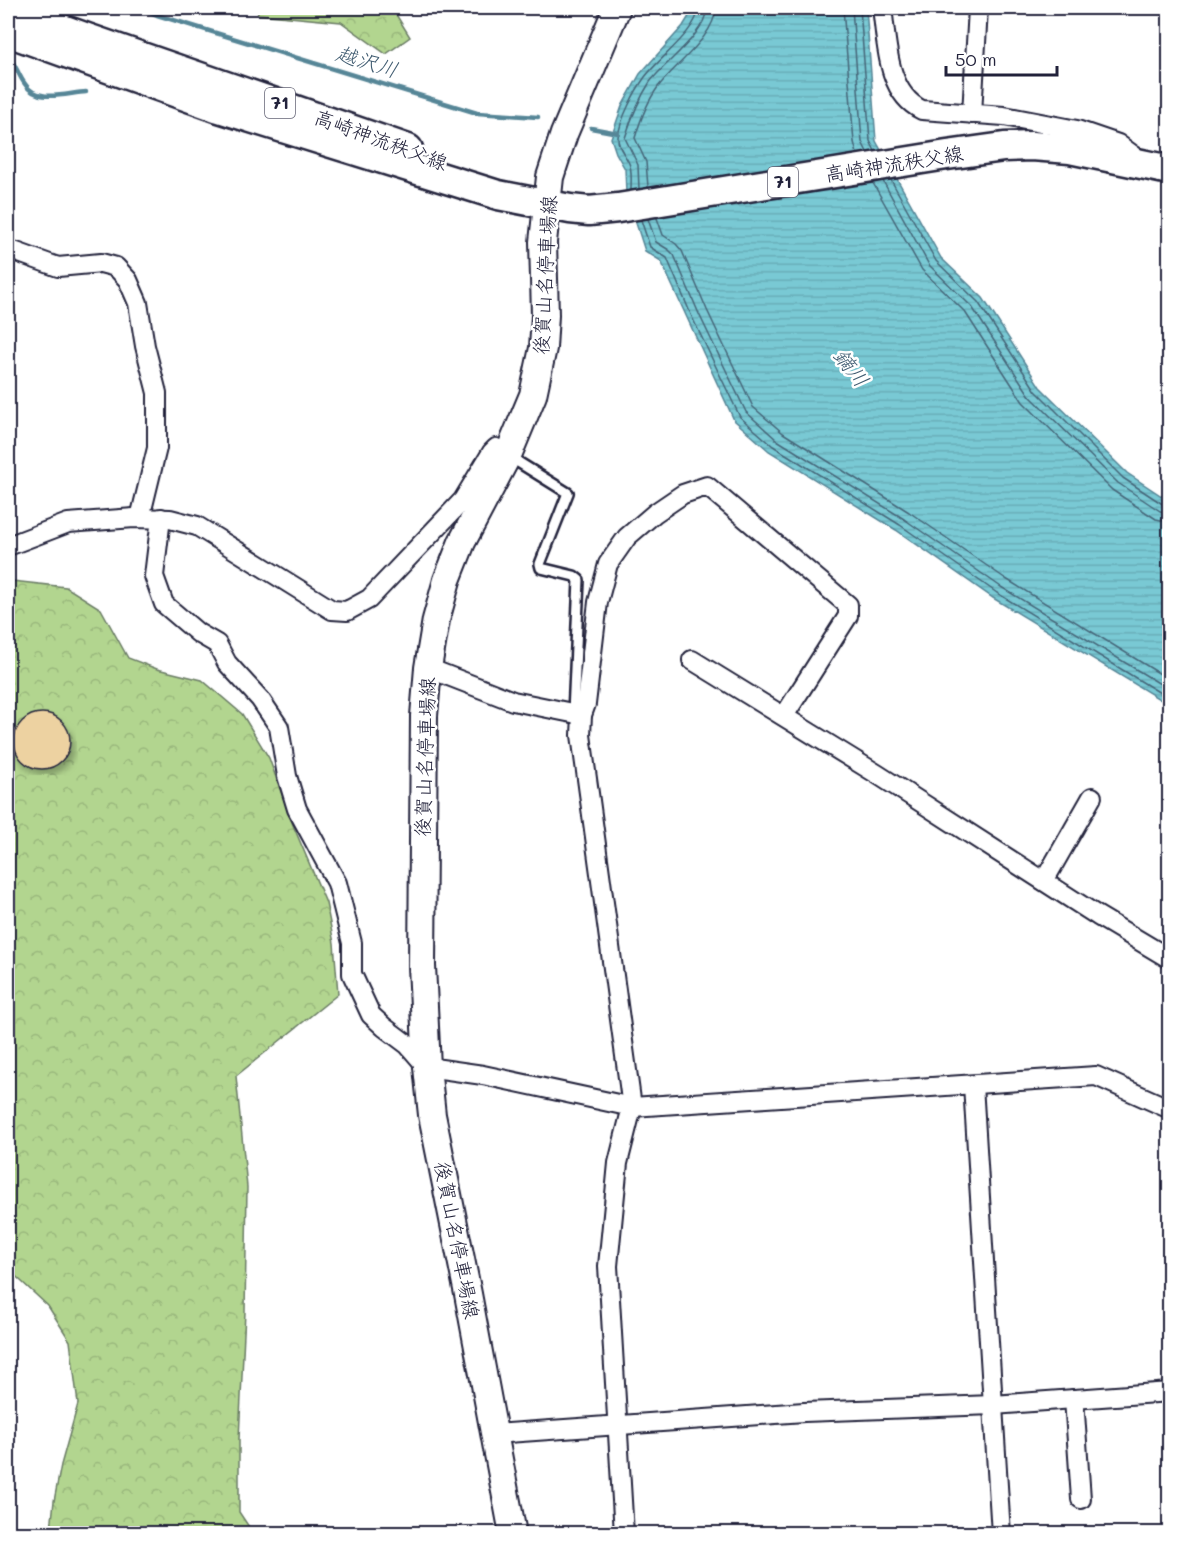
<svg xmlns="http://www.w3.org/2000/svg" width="1177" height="1541" viewBox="0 0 1177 1541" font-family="Mali,'Klee One',sans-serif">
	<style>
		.forest { fill: url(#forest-crowns); stroke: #6a7c65; stroke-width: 1.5 }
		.water { fill: url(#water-rules); stroke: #568697; stroke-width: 1.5 }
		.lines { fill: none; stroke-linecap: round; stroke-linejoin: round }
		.shore { stroke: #456578; stroke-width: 1.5 }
		.stream { stroke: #568697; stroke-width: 4.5 }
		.building { fill: #edd2a1; stroke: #22223b; stroke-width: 1.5; filter: url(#shadow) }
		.service-casing { stroke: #22223b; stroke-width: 14 }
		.minor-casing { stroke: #22223b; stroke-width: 22 }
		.secondary-casing { stroke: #22223b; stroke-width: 30 }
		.primary-casing { stroke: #22223b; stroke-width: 33 }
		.service { stroke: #fff; stroke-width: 9 }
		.minor { stroke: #fff; stroke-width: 18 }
		.secondary { stroke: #fff; stroke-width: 26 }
		.primary { stroke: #fff; stroke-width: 28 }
		.labels { text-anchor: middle; stroke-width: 5; stroke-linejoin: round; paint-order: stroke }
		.shield { fill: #fff; stroke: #646476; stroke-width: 1.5 }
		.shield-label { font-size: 18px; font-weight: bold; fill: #22223b }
		.street-label { font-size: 20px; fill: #22223b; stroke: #fff }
		.water-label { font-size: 21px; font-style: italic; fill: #405c71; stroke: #fff }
	</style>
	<defs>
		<pattern id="forest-crowns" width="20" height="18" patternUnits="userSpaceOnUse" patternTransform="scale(1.5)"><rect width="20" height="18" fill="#b2d58f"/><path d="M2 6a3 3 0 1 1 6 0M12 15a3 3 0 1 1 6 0" fill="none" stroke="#99b77c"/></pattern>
		<pattern id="water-rules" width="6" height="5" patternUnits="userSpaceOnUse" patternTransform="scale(1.5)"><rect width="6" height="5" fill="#79c9d4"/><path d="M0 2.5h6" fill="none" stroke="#68acb7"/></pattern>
		<filter id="shadow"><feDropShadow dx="3.5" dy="6" stdDeviation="3" flood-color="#0004"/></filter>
	</defs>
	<rect width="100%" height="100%" fill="#fff"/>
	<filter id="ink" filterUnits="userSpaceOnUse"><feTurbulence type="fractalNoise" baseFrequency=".0167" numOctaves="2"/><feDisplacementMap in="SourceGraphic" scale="12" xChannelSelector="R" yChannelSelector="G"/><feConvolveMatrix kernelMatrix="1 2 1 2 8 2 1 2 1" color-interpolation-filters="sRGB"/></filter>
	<g filter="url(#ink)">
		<g class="forest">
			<path d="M256 8H392L410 37 386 54 341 22 258 14Z"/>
			<path d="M12 581 66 587 101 609 128 658 157 669 202 680 242 714 269 758 293 825 326 903 334 943 338 994 236 1076 247 1187 245 1312 239 1439V1512L253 1533 52 1534 51 1530 54 1501 61 1465 78 1404 70 1341 48 1306 8 1269V583Z"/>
		</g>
		<path class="water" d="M694 8H866L876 141 941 258 983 298 1040 387 1127 473 1169 501V705L993 598 896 530 769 451 734 420 661 261 645 251 626 192 625 169 616 153 611 138 622 106 640 74 683 26Z"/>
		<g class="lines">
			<g class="shore">
				<path d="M843 8 854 142 857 154"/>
				<path d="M852 8 862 142 867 152"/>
				<path d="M860 8 870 141 875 151"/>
				<path d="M891 180 936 261 978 302 1036 391 1123 478 1164 505 1170 506"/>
				<path d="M883 181 929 265 972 307 1030 396 1118 483 1160 511 1170 513"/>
				<path d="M873 183 922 270 965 312 1023 402 1112 490 1156 519 1170 522"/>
				<path d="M648 187 646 162 635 138C640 121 647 102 658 87 675 64 714 38 716 8"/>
				<path d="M639 189 638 165 625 138C631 119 639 99 650 82 666 61 705 35 707 8"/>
				<path d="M631 190C631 183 632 173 630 166 627 156 617 148 618 137 620 119 635 91 645 77 660 57 696 32 699 8"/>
				<path d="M657 218 663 235 676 244 682 251 707 310 753 407 783 433 909 512 1006 579 1170 680"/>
				<path d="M648 219 656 242 669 250 674 255 699 314 746 412 777 440 904 519 1001 587 1170 690"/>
				<path d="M641 220 650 247 667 258 692 317 740 417 773 446 900 525 997 593 1170 699"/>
			</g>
			<g class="stream">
				<path d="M140 8 157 15 477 113 538 117"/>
				<path d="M8 56C16 64 18 75 25 84 37 104 67 93 86 92"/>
				<path d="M591 128 618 133"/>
			</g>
		</g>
		<circle class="building" cx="42" cy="741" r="28"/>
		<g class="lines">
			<defs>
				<path id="service" d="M510 457 568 493 540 564 541 568 574 576 579 580 573 713"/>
				<g id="minor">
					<path d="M882 8C887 41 886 93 922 110L1004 116 1077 130 1118 144 1137 158"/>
					<path d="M972 114 978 8"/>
					<path d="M8 249 58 267 101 263 116 267 128 280 138 303 145 346 157 393V448L140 518"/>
					<path d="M161 518 154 576 164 604 198 633 217 644 227 663 260 699 279 727 287 776 297 809 337 883 352 943V974L371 1015 384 1027 408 1045 427 1067 483 1075 632 1107 1096 1076 1170 1109"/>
					<path d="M8 546 68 523 134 518 170 519 197 526 332 610 347 611 369 599 463 500 492 452 496 448 508 455"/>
					<path d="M692 660 877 774 1098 916 1170 959"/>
					<path d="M428 668 513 701 582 715"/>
					<path d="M1044 881 1092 797"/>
					<path d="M973 1085 1001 1534"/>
					<path d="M1074 1399 1081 1499"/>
					<path d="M493 1434 804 1412 993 1405 1170 1392"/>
					<path d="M624 1534 608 1266 618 1163 632 1107 581 735 582 715 586 704 598 602 608 564 627 537 655 513 683 494 707 486 848 605V616L784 716"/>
				</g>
				<path id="secondary" d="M513 1534 468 1294 432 1115 427 1067 422 966 424 716 428 668 436 620 447 580 462 542 508 455 533 395 543 348 545 315 543 242 550 177 564 134 617 8"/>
				<g id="primary">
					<path d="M11 8 37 20 87 38 408 149"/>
					<path d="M8 32 219 108 498 195 570 209 589 211 618 208 947 155 1004 147 1032 146 1070 149 1170 170"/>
				</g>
			</defs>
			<use href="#service" class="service-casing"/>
			<use href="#minor" class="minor-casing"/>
			<use href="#secondary" class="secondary-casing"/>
			<use href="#primary" class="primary-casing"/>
			<use href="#service" class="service"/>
			<use href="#minor" class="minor"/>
			<use href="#secondary" class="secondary"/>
			<use href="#primary" class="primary"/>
		</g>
	</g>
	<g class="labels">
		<g class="shield">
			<rect x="265" y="88" width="30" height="30" rx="4.5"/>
			<rect x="768" y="167" width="30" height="30" rx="4.5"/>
		</g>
		<g class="shield-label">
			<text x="280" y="109">71</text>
			<text x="783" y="188">71</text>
		</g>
		<g class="street-label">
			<text transform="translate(381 140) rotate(20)" y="7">高崎神流秩父線</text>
			<text transform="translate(894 164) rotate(-9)" y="7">高崎神流秩父線</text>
			<text transform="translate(545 275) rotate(-87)" y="7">後賀山名停車場線</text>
			<text transform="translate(425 757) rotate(-88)" y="7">後賀山名停車場線</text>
			<text transform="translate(457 1240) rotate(79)" y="7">後賀山名停車場線</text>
		</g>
		<g class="water-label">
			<text transform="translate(367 62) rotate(17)" y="7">越沢川</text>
			<text transform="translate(851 368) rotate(52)" y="7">鏑川</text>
		</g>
	</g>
	<rect width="1177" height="1541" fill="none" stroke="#fff" stroke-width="30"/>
	<rect x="15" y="15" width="1147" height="1511" fill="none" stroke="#22223b" stroke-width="2" filter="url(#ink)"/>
	<path d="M946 66v9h111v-9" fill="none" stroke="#22223b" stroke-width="3"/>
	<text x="955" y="66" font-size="18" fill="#22223b" stroke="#ffffff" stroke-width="4.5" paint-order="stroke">50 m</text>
</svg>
